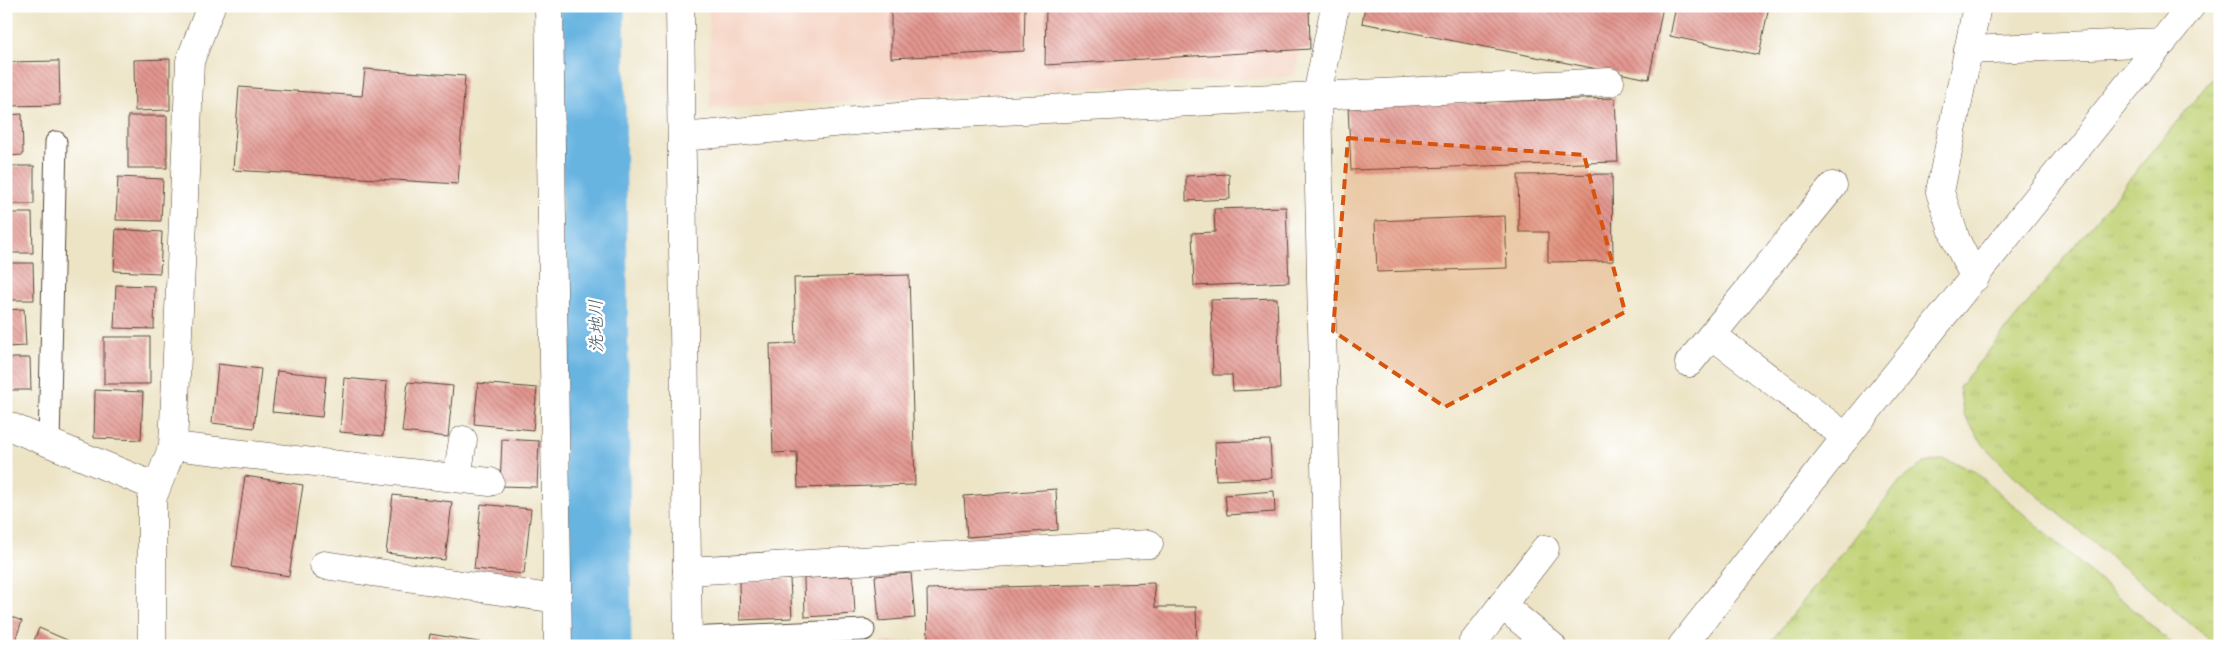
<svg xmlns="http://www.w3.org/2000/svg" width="2226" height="652" viewBox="0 0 2226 652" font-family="'Indie Flower','Klee One',sans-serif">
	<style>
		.built { fill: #f5d3c2 }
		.grass { fill: url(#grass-tufts); stroke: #7e7e4a }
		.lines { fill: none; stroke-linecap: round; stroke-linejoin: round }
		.river { stroke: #67b4e1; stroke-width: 65 }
		.building { fill: url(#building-back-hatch) }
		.lane-casing { stroke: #564637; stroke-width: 23 }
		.street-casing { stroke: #564637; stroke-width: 29 }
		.secondary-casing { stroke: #564637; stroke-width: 29 }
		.lane { stroke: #fff; stroke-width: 21 }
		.street { stroke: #fff; stroke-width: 28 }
		.secondary { stroke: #fff; stroke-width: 28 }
		.marked { fill: #d7540e; fill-opacity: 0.2; stroke: #d7540e; stroke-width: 4; stroke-dasharray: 10 6; stroke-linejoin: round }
		.labels { text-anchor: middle; stroke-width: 5; stroke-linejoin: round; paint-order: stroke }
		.water-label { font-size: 18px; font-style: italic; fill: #4a5a62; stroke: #fff }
	</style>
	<defs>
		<pattern id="grass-tufts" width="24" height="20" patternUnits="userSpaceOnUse" patternTransform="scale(1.25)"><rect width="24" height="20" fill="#c0d275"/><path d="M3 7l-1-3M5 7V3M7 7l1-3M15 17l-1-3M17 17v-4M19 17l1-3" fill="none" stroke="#a6b465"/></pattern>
		<pattern id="building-back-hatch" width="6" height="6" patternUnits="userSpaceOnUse" patternTransform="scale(1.25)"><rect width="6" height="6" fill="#e39690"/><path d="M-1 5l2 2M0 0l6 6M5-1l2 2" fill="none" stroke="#b97b75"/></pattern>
	</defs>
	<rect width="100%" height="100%" fill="#fff"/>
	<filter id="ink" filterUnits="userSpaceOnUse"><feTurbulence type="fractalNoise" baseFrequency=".02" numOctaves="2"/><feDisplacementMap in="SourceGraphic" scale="10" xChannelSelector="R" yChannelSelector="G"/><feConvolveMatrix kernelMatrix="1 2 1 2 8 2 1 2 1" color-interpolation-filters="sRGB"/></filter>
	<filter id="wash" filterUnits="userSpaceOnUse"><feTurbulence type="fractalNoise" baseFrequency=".0096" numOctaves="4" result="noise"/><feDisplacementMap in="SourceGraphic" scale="20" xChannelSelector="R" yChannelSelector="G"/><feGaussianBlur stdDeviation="1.12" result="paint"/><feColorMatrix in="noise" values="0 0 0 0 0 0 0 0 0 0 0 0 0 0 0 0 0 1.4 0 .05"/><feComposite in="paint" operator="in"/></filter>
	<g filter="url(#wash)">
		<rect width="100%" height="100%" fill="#ede4c6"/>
		<path class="built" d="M709 6H1309L1295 76 710 109Z"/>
		<g class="grass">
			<path d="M2220 69V646H2217L2012 474 1985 447 1964 415 1959 387Z"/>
			<path d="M1943 459 1973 470 2175 646H1767L1901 480 1924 463Z"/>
		</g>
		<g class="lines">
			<path class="river" d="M592 6 599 646"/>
		</g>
		<g id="blocks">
			<g class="building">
				<path d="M891 6H1025L1024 51 891 58Z"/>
				<path d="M1046 6H1309L1310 49 1045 65Z"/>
				<path d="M1365 6H1663L1649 79 1362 23Z"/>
				<path d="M1676 6H1769L1759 55 1670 36Z"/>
				<path d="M1782 6H1807L1806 12Z"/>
				<path d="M170 59V110L135 111 134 60Z"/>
				<path d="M59 61 60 105 6 106V62Z"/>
				<path d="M365 69 465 76 458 184 233 170 239 87 362 96Z"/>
				<path d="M1615 98 1618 162 1351 170 1348 106Z"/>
				<path d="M22 114 23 155 6 156V115Z"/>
				<rect x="128" y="116" width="39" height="52"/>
				<rect x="6" y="166" width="28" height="38"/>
				<path d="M1229 174 1230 199 1186 201V176Z"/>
				<path d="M1612 174 1613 261 1548 262V232H1519L1518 175Z"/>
				<path d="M118 177 163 179 161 221 116 220Z"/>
				<path d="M1286 207 1289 282 1194 286 1192 233 1215 232 1214 209Z"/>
				<path d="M6 213H32L33 253H6Z"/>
				<path d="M1505 216 1507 268 1377 272 1375 221Z"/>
				<path d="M116 229 162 232 160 273 114 271Z"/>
				<path d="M6 263H33L34 300H6Z"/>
				<path d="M909 275 915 485 798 488 797 452 773 453 770 344 796 343 794 278Z"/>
				<path d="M116 285 155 286 154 329 114 328Z"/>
				<path d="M1277 298 1280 389 1233 391 1232 375H1213L1211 300Z"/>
				<path d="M24 309 26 346 6 347V310Z"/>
				<rect x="104" y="337" width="46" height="47"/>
				<path d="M6 358H30L31 390H6Z"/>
				<path d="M218 364 261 369 254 428 212 423Z"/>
				<path d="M277 371 326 376 322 417 272 412Z"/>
				<path d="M344 378 387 382 383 436 340 432Z"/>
				<path d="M408 382 453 386 448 437 402 432Z"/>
				<path d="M478 383 537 388 533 430 474 424Z"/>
				<path d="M95 390 143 392 141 440 94 438Z"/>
				<path d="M502 439 539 441 537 487 500 486Z"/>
				<path d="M1270 440 1272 478 1216 480 1215 442Z"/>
				<path d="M245 476 303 485 289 576 232 567Z"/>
				<path d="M1056 489 1058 530 967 537 964 496Z"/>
				<path d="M1274 491 1275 512 1227 515 1225 495Z"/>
				<path d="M393 495 452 502 445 560 386 553Z"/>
				<path d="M481 504 531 509 524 574 474 569Z"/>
				<path d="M911 573 915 618 879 621 875 576Z"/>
				<path d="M853 576 855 614 805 617 804 578Z"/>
				<path d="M790 579 792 618 740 620 739 581Z"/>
				<path d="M1154 583 1155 607H1196L1197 646H928L927 589Z"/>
				<path d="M6 615 22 621 13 646H6Z"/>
				<path d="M39 628 74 643 73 646H32Z"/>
				<path d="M430 634 497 645V646H428Z"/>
				<path d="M915 641V646H880V644Z"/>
			</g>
		</g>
	</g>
	<g filter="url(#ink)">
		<use href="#blocks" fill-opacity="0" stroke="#564637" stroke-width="1"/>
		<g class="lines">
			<defs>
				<g id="lane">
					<path d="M49 443 56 142"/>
					<path d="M688 638 864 630"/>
				</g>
				<g id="street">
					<path d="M549 6 558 646"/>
					<path d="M1968 50 2163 42"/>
					<path d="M682 137 920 115 1610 82"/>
					<path d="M1975 278 1956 240 1940 192 1977 6"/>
					<path d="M1712 335 1846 437"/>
					<path d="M1689 363 1833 186"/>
					<path d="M6 425 156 487"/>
					<path d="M173 446 490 482"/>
					<path d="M457 477 463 440"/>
					<path d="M324 565 557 599"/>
					<path d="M687 571 1149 544"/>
					<path d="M1502 605 1552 646"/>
					<path d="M1472 644 1545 549"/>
					<path d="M152 646V499L173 446 190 61 211 6"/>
					<path d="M1329 646 1317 95 1335 6"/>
				</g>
				<g id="secondary">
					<path d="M680 6 688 646"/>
					<path d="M1682 646 1846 437 2191 6"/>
				</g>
			</defs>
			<use href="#lane" class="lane-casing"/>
			<use href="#street" class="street-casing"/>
			<use href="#secondary" class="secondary-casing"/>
			<use href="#lane" class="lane"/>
			<use href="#street" class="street"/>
			<use href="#secondary" class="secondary"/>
		</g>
	</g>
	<path class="marked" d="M1348 138 1584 155 1625 312 1445 407 1333 331Z"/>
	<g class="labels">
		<g class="water-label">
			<text transform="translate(596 326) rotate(-91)" y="6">洗地川</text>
		</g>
	</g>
	<rect width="2226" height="652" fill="none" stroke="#fff" stroke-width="25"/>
</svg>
